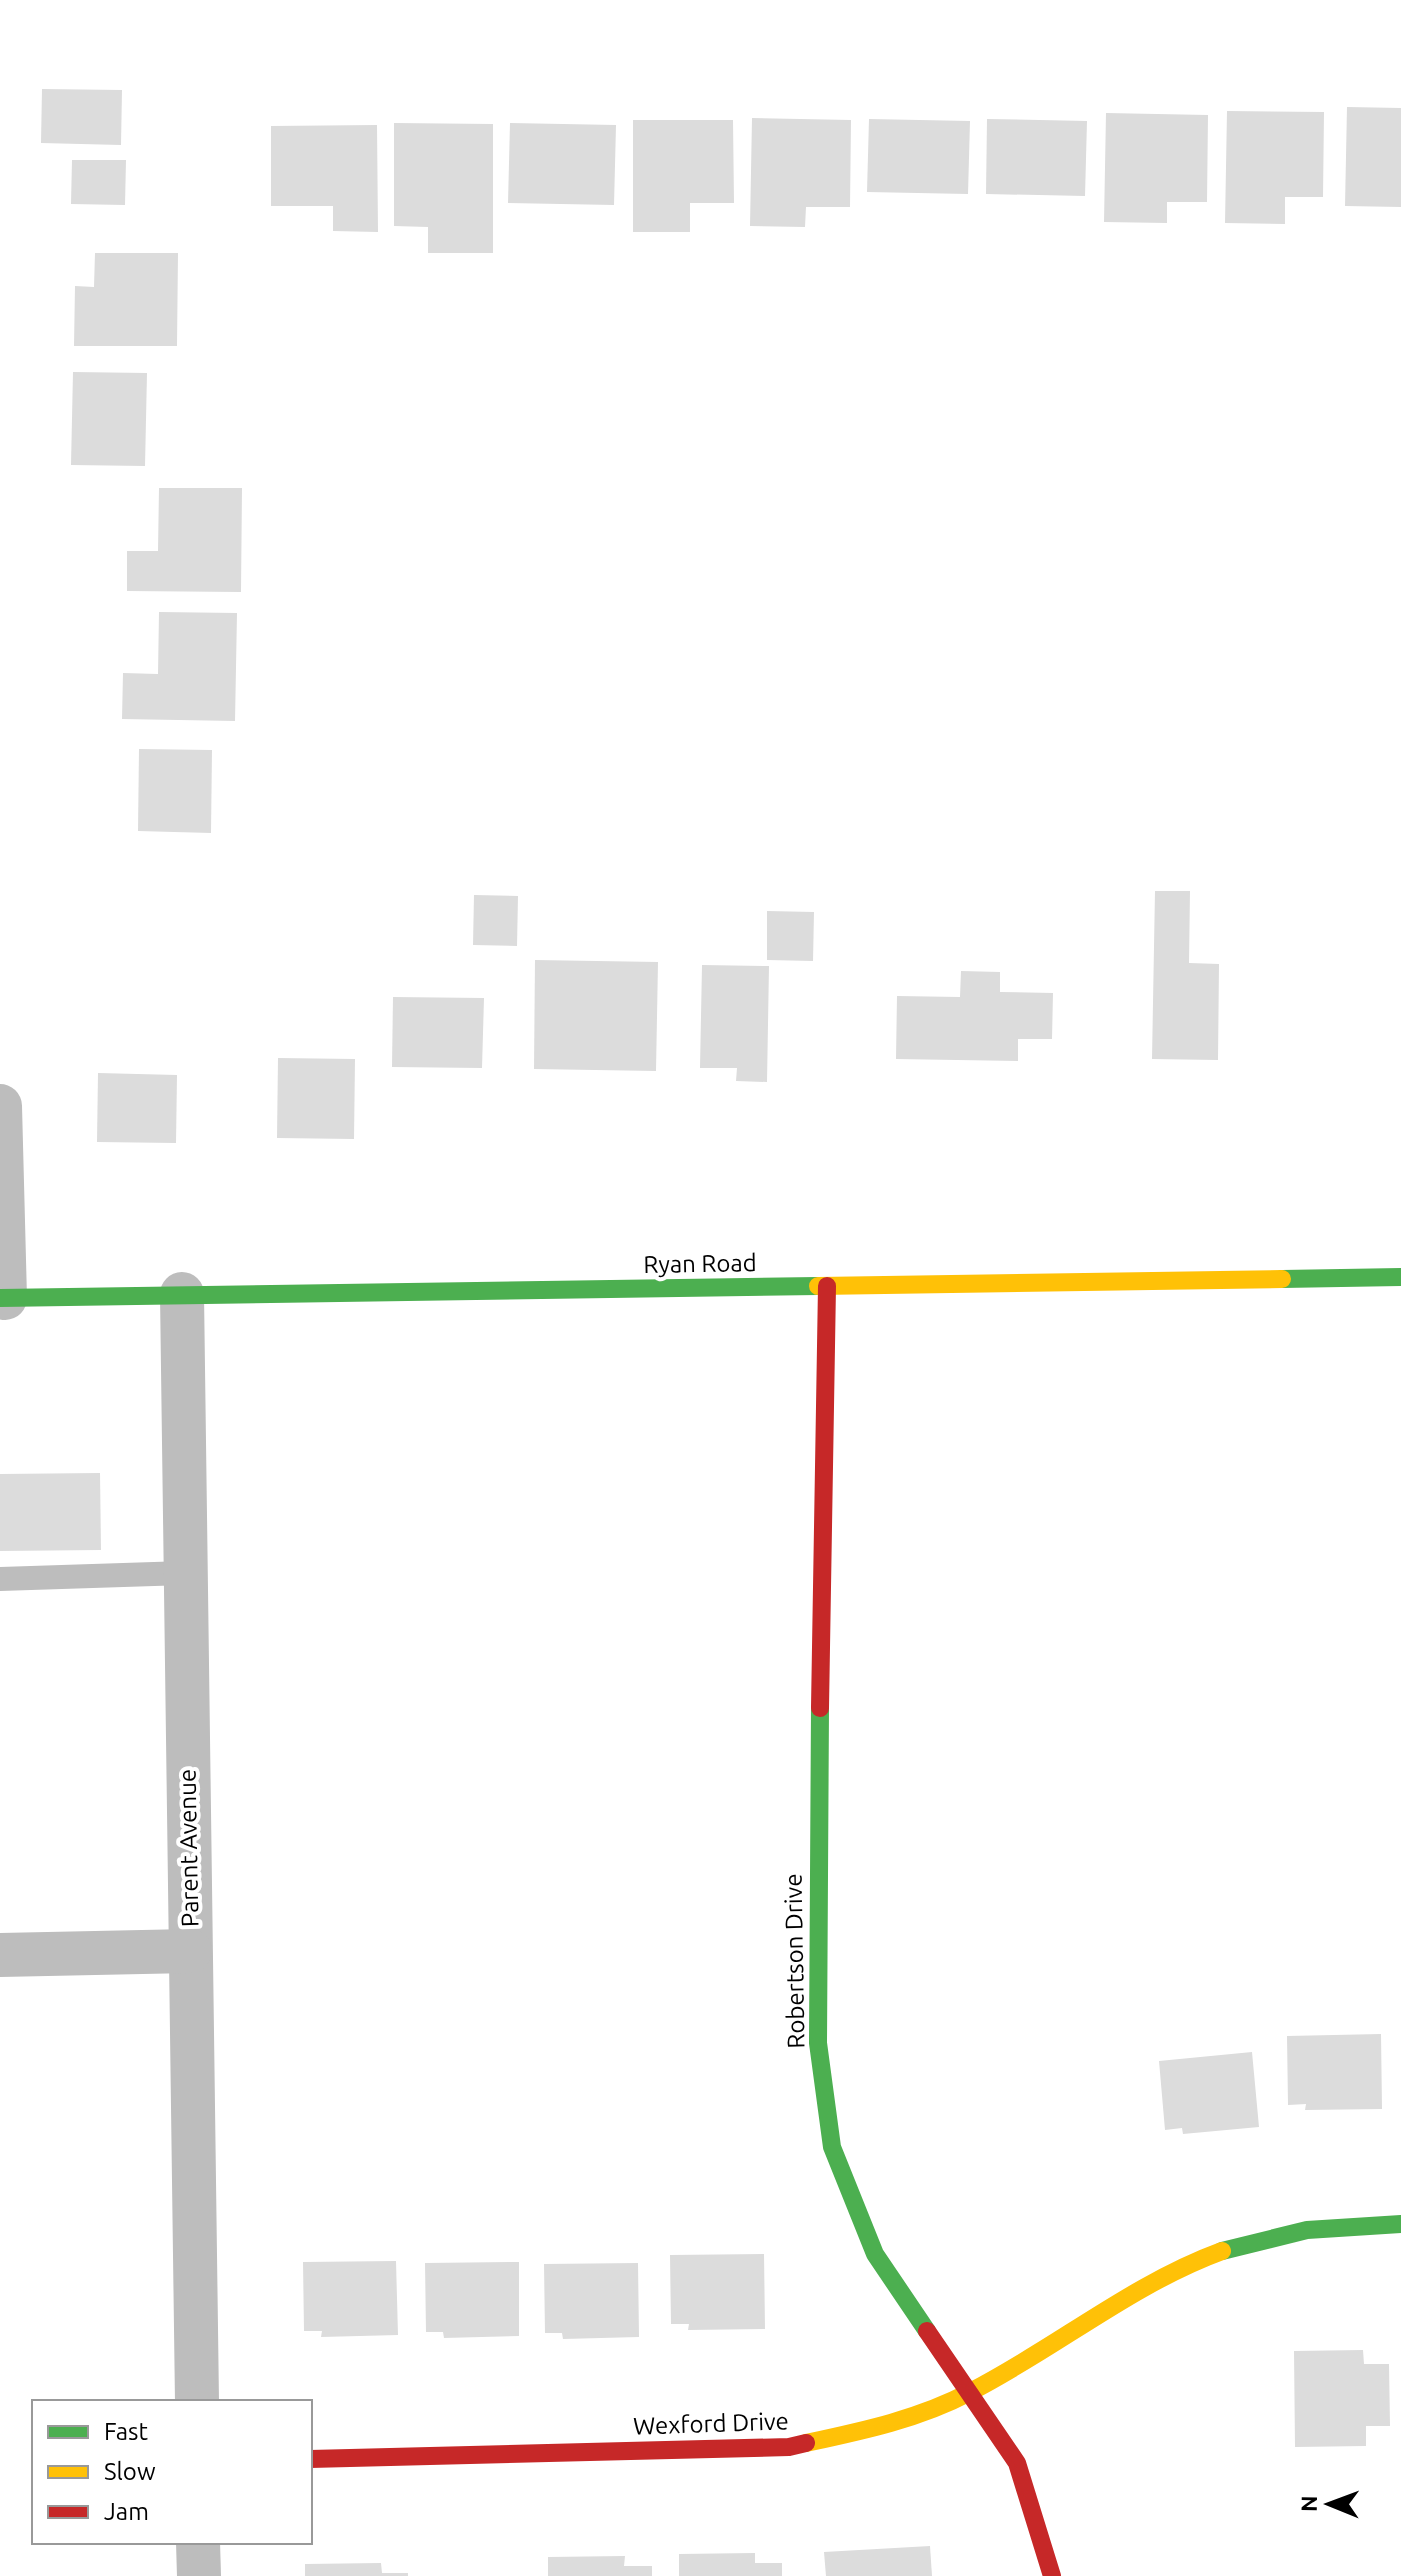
<svg xmlns="http://www.w3.org/2000/svg" width="1401" height="2576" viewBox="0 0 1401 2576" font-family="Ubuntu,sans-serif">
	<style>
		.building { fill: #dcdcdc }
		.lines { fill: none; stroke-linecap: round; stroke-linejoin: round }
		.lane { stroke: #bdbdbd; stroke-width: 24 }
		.street { stroke: #bdbdbd; stroke-width: 44 }
		.fast { stroke: #4caf50; stroke-width: 18 }
		.slow { stroke: #ffc107; stroke-width: 18 }
		.jam { stroke: #c62828; stroke-width: 18 }
		.labels { text-anchor: middle; stroke-width: 8; stroke-linejoin: round; paint-order: stroke }
		.street-label { font-size: 24px; fill: #000; stroke: #fff }
	</style>
	<rect width="100%" height="100%" fill="#fff"/>
	<g class="building">
		<path d="M42 89 122 90 121 145 41 143Z"/>
		<path d="M1347 107 1401 108V207L1345 206Z"/>
		<path d="M1227 111 1324 112 1323 197H1285V224L1225 223Z"/>
		<path d="M1106 113 1208 115 1207 202H1167V223L1104 222Z"/>
		<path d="M752 118 851 120 850 207H806L805 227 750 226Z"/>
		<path d="M869 119 970 121 968 194 867 192Z"/>
		<path d="M987 119 1087 121 1085 196 986 194Z"/>
		<path d="M633 120H733L734 203H690V232H633Z"/>
		<path d="M394 123 493 124V253H428V227L394 226Z"/>
		<path d="M510 123 616 125 614 205 508 203Z"/>
		<path d="M377 125 378 232 333 231V206H271V126Z"/>
		<path d="M72 160H126L125 205 71 204Z"/>
		<path d="M95 253H178L177 346H74L75 286 94 287Z"/>
		<path d="M73 372 147 373 145 466 71 465Z"/>
		<path d="M159 488H242L241 592 127 591V551H158Z"/>
		<path d="M159 612 237 613 235 721 122 719 123 673 158 674Z"/>
		<path d="M139 749 212 750 211 833 138 831Z"/>
		<path d="M1155 891H1190L1189 963 1219 964 1218 1060 1152 1059Z"/>
		<path d="M474 895 518 896 517 946 473 945Z"/>
		<path d="M767 911 814 912 813 961 767 960Z"/>
		<path d="M535 960 658 962 656 1071 534 1069Z"/>
		<path d="M702 965 769 966 767 1082 736 1081 737 1068H700Z"/>
		<path d="M961 971 1000 972V992L1053 993 1052 1039H1018V1061L896 1059 897 996 960 997Z"/>
		<path d="M393 997 484 998 482 1068 392 1067Z"/>
		<path d="M278 1058 355 1059 354 1139 277 1138Z"/>
		<path d="M98 1073 177 1075 176 1143 97 1142Z"/>
		<path d="M100 1473 101 1550 0 1551V1474Z"/>
		<path d="M1381 2034 1382 2109 1305 2110 1306 2104 1288 2105 1287 2036Z"/>
		<path d="M1252 2052 1259 2127 1183 2134 1182 2128 1165 2130 1159 2061Z"/>
		<path d="M764 2254 765 2329 688 2330 689 2324H671L670 2255Z"/>
		<path d="M396 2261 398 2335 321 2337 322 2331H304L303 2262Z"/>
		<path d="M519 2262V2336L444 2338 443 2332H426L425 2263Z"/>
		<path d="M638 2263 639 2337 563 2339 562 2333H545L544 2264Z"/>
		<path d="M1363 2350 1364 2364H1389L1390 2426H1366V2446L1295 2447 1294 2351Z"/>
		<path d="M930 2546 932 2576H826L824 2552Z"/>
		<path d="M755 2553V2563H782V2576H679V2554Z"/>
		<path d="M625 2556 624 2566H652V2576H548V2557Z"/>
		<path d="M381 2563 382 2573H408V2576H305V2564Z"/>
	</g>
	<g class="lines">
		<path class="lane" d="M0 1579 185 1573"/>
		<g class="street">
			<path d="M0 1106 5 1298"/>
			<path d="M182 1294 197 2402"/>
			<path d="M0 1955 190 1951"/>
			<path d="M198 2542 199 2576"/>
		</g>
		<g class="fast">
			<path d="M1282 1279 1401 1277"/>
			<path d="M0 1298 818 1286"/>
			<path d="M820 1708 818 2043 832 2147 875 2254 927 2331"/>
			<path d="M1222 2251 1307 2230 1401 2224"/>
		</g>
		<g class="slow">
			<path d="M818 1286 1282 1279"/>
			<path d="M806 2443C862 2431 919 2419 970 2392 1056 2348 1132 2284 1222 2251"/>
		</g>
		<g class="jam">
			<path d="M820 1708 827 1286"/>
			<path d="M927 2331 1017 2463 1052 2576"/>
			<path d="M310 2459 789 2447 806 2443"/>
		</g>
	</g>
	<g class="labels">
		<g class="street-label">
			<text transform="translate(700 1264) rotate(-1)" y="8">Ryan Road</text>
			<text transform="translate(189 1848) rotate(-91)" y="8">Parent Avenue</text>
			<text transform="translate(795 1961) rotate(-91)" y="8">Robertson Drive</text>
			<text transform="translate(711 2424) rotate(-2)" y="8">Wexford Drive</text>
		</g>
	</g>
	<rect x="32" y="2400" width="280" height="144" fill="#ffffff" stroke="#999999" stroke-width="2"/>
	<rect x="48" y="2426" width="40" height="12" fill="#4caf50" stroke="#999999" stroke-width="2"/>
	<text x="104" y="2440" font-size="24" fill="#000000">Fast</text>
	<rect x="48" y="2466" width="40" height="12" fill="#ffc107" stroke="#999999" stroke-width="2"/>
	<text x="104" y="2480" font-size="24" fill="#000000">Slow</text>
	<rect x="48" y="2506" width="40" height="12" fill="#c62828" stroke="#999999" stroke-width="2"/>
	<text x="104" y="2520" font-size="24" fill="#000000">Jam</text>
	<g transform="translate(1329 2504) rotate(271)" stroke="#ffffff" stroke-width="6" paint-order="stroke">
	<path d="M0-6L14 30L0 20L-14 30Z" fill="#000000"/>
	<text y="-12" font-size="22" font-weight="bold" text-anchor="middle" fill="#000000">N</text>
	</g>
</svg>
